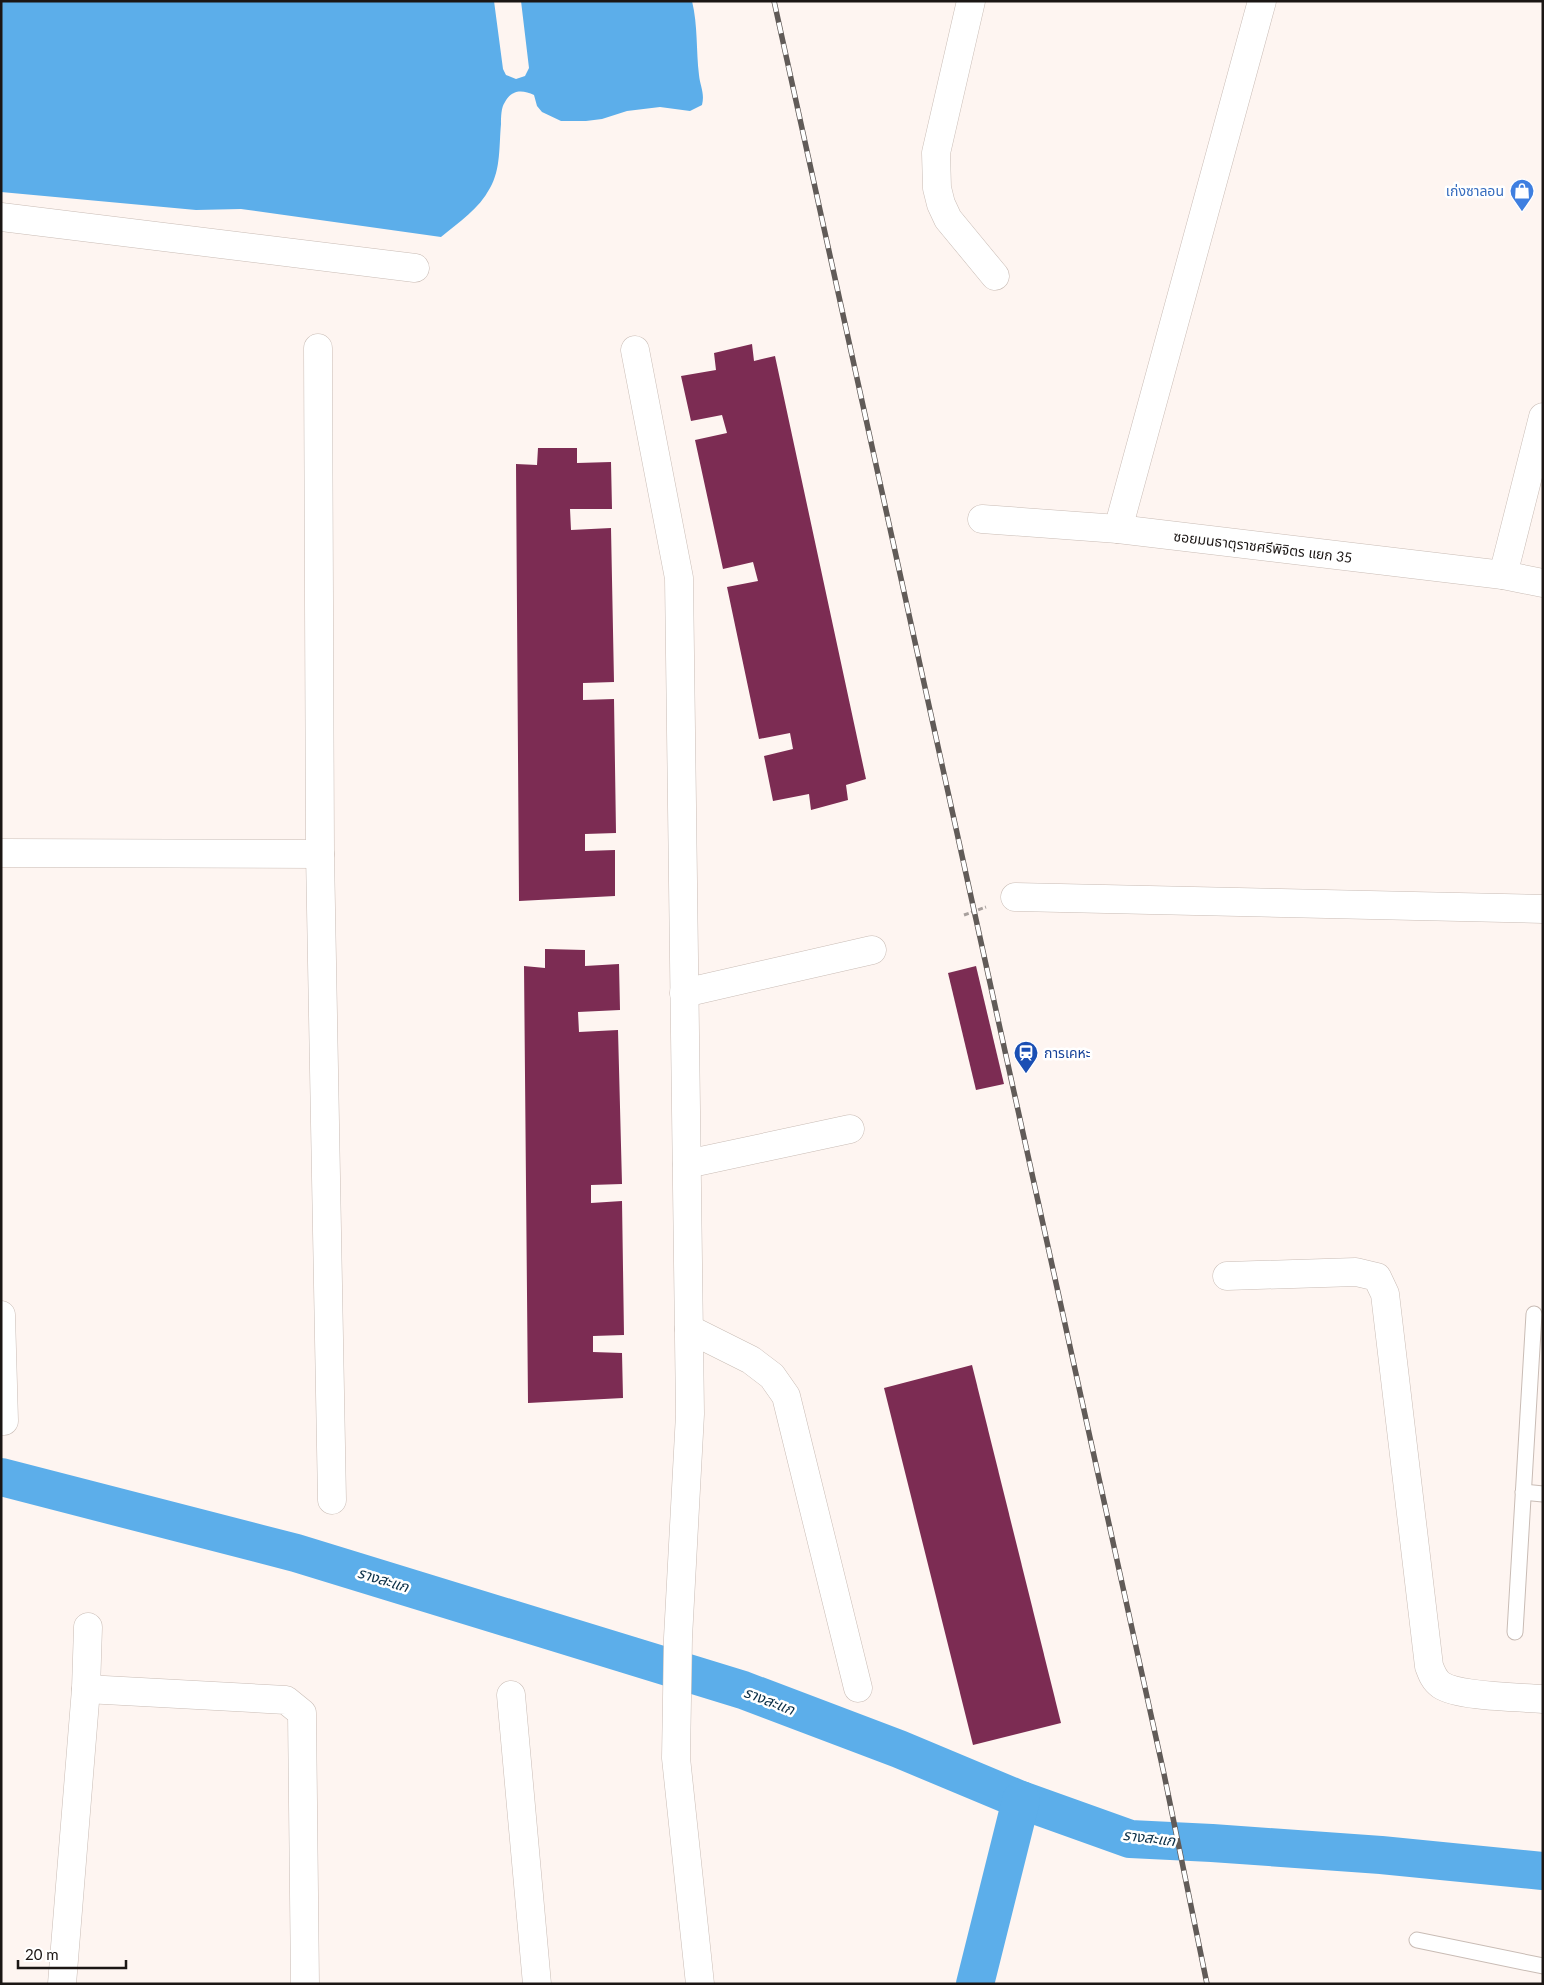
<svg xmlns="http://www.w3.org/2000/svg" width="1544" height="1985" viewBox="0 0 1544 1985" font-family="Lato,'Noto Sans Thai',sans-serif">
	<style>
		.water { fill: #5caeea }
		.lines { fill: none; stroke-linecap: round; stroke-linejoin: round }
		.canal { stroke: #5caeea; stroke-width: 38 }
		.building { fill: #7c2c53 }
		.service-casing { stroke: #c9bcb5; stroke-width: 17 }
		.minor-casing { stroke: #c9bcb5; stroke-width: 29 }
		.tertiary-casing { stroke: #c9bcb5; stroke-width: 29 }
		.path { stroke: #a8a09d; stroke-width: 3; stroke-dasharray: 5 2.5; stroke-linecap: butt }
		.service { stroke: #fff; stroke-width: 15 }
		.minor { stroke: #fff; stroke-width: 28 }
		.tertiary { stroke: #fff; stroke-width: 28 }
		.rail-casing { stroke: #615b58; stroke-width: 5.5 }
		.rail { stroke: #fff; stroke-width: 4; stroke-dasharray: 11; stroke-linecap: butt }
		.labels { text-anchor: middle; stroke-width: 5; stroke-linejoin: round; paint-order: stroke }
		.shop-label { font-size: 14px; fill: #366cbe; stroke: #fff; text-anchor: end }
		.street-label { font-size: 14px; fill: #1b1614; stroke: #fff }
		.transit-label { font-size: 14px; fill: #164399; stroke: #fff; text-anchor: start }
		.water-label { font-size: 15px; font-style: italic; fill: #0b2f47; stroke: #fff }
	</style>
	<rect width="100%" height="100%" fill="#fef5f1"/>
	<path class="water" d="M1 1H494L503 69 506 75 516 79 525 76 529 68 521 1H692C698 26 696 50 699 75 700 86 705 93 702 105L690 111 660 107 627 111 602 119 586 121H561L542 112 537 106 534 95C523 90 512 89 505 102 501 107 501 118 501 124 499 145 501 169 490 188 479 209 459 222 441 237L241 209 196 210 1 192Z"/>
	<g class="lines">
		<g class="canal">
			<path d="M1 1477 296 1553 743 1690 899 1749 1021 1800 1130 1839 1212 1843 1381 1855 1543 1871"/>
			<path d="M975 1984 1021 1800"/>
		</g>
	</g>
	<g class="building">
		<path d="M752 344 754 361 775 356 866 779 846 785 848 800 811 810 809 794 773 801 764 756 793 749 790 733 759 739 727 587 758 581 753 562 723 569 695 440 727 433 722 415 691 421 681 376 716 370 714 353Z"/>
		<path d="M538 448H577V463L611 462 612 509H570L571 530 611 528 614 682 583 683V700L614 699 616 833 585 834V851L615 850V896L519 901 516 464 537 465Z"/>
		<path d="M545 949 585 950V966L619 964 620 1010 578 1012 579 1032 618 1030 622 1184 591 1185V1203L622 1201 624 1335 593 1336V1352L622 1353 623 1398 528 1403 524 966 545 968Z"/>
		<path d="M976 966 1004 1084 976 1090 948 973Z"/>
		<path d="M972 1365 1061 1723 973 1745 884 1388Z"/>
	</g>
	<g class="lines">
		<defs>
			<g id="service">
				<path d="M1523 1492 1543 1494"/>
				<path d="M1515 1632 1534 1314"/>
				<path d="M1417 1940 1543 1966"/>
			</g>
			<g id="minor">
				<path d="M971 1 936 153 937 188 941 204 948 219 995 276"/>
				<path d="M1 217 415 268"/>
				<path d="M318 348 320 854 332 1500"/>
				<path d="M635 350 679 578 690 1414 678 1638 676 1758 700 1984"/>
				<path d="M982 519 1118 529 1503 575"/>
				<path d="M1118 529 1262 1"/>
				<path d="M1 853 320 854"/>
				<path d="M1015 897 1543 909"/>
				<path d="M684 993 872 950"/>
				<path d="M687 1164 850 1129"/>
				<path d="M1227 1276 1356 1272 1377 1277 1385 1294 1429 1666C1432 1674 1434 1680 1441 1685 1459 1697 1519 1697 1543 1699"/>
				<path d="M1 1315 4 1421"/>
				<path d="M689 1329 751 1360 772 1376 786 1396 858 1688"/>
				<path d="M86 1689 286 1700 302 1713 305 1984"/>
				<path d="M511 1695 537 1984"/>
				<path d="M62 1984 86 1689 88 1627"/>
			</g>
			<path id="tertiary" d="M1543 417 1503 575 1543 583"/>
		</defs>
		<use href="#service" class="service-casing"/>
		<use href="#minor" class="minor-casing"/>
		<use href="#tertiary" class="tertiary-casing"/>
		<path class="path" d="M964 915 986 907"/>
		<use href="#service" class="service"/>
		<use href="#minor" class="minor"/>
		<use href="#tertiary" class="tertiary"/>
		<defs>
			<path id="rail" d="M774 1 1164 1774 1207 1984"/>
		</defs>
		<use href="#rail" class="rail-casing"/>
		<use href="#rail" class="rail"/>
	</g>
	<defs>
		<symbol id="shop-pin" viewBox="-11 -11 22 30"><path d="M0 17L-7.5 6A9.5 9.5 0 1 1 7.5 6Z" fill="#3f7fe0" stroke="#fff"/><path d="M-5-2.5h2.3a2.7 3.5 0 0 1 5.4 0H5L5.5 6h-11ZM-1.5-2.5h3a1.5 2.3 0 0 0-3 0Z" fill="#fff"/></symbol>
		<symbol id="station-pin" viewBox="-11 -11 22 30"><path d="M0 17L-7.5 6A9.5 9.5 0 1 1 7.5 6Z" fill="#1a4fb4" stroke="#fff"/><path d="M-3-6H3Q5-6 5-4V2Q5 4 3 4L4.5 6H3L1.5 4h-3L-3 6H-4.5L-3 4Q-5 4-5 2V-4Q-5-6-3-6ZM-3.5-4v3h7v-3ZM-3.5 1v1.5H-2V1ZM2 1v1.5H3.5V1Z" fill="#fff"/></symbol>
	</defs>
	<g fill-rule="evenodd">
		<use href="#shop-pin" x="1508" y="177" width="28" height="38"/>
		<use href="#station-pin" x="1012" y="1039" width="28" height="38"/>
	</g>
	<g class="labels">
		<g class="shop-label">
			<text x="1504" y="196">เก่งซาลอน</text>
		</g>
		<g class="street-label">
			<text transform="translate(1263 547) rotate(7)" y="5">ซอยมนธาตุราชศรีพิจิตร แยก 35</text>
		</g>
		<g class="transit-label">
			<text x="1044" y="1058">การเคหะ</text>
		</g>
		<g class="water-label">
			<text transform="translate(383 1580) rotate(17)" y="5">รางสะแก</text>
			<text transform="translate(769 1701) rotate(21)" y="5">รางสะแก</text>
			<text transform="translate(1149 1838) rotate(7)" y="5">รางสะแก</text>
		</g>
	</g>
	<rect width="1544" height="1985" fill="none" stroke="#1b1614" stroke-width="5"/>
	<path d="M18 1960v8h108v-8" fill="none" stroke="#1b1614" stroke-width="2.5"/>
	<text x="25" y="1960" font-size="15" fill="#1b1614" stroke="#ffffff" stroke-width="4" paint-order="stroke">20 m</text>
</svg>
